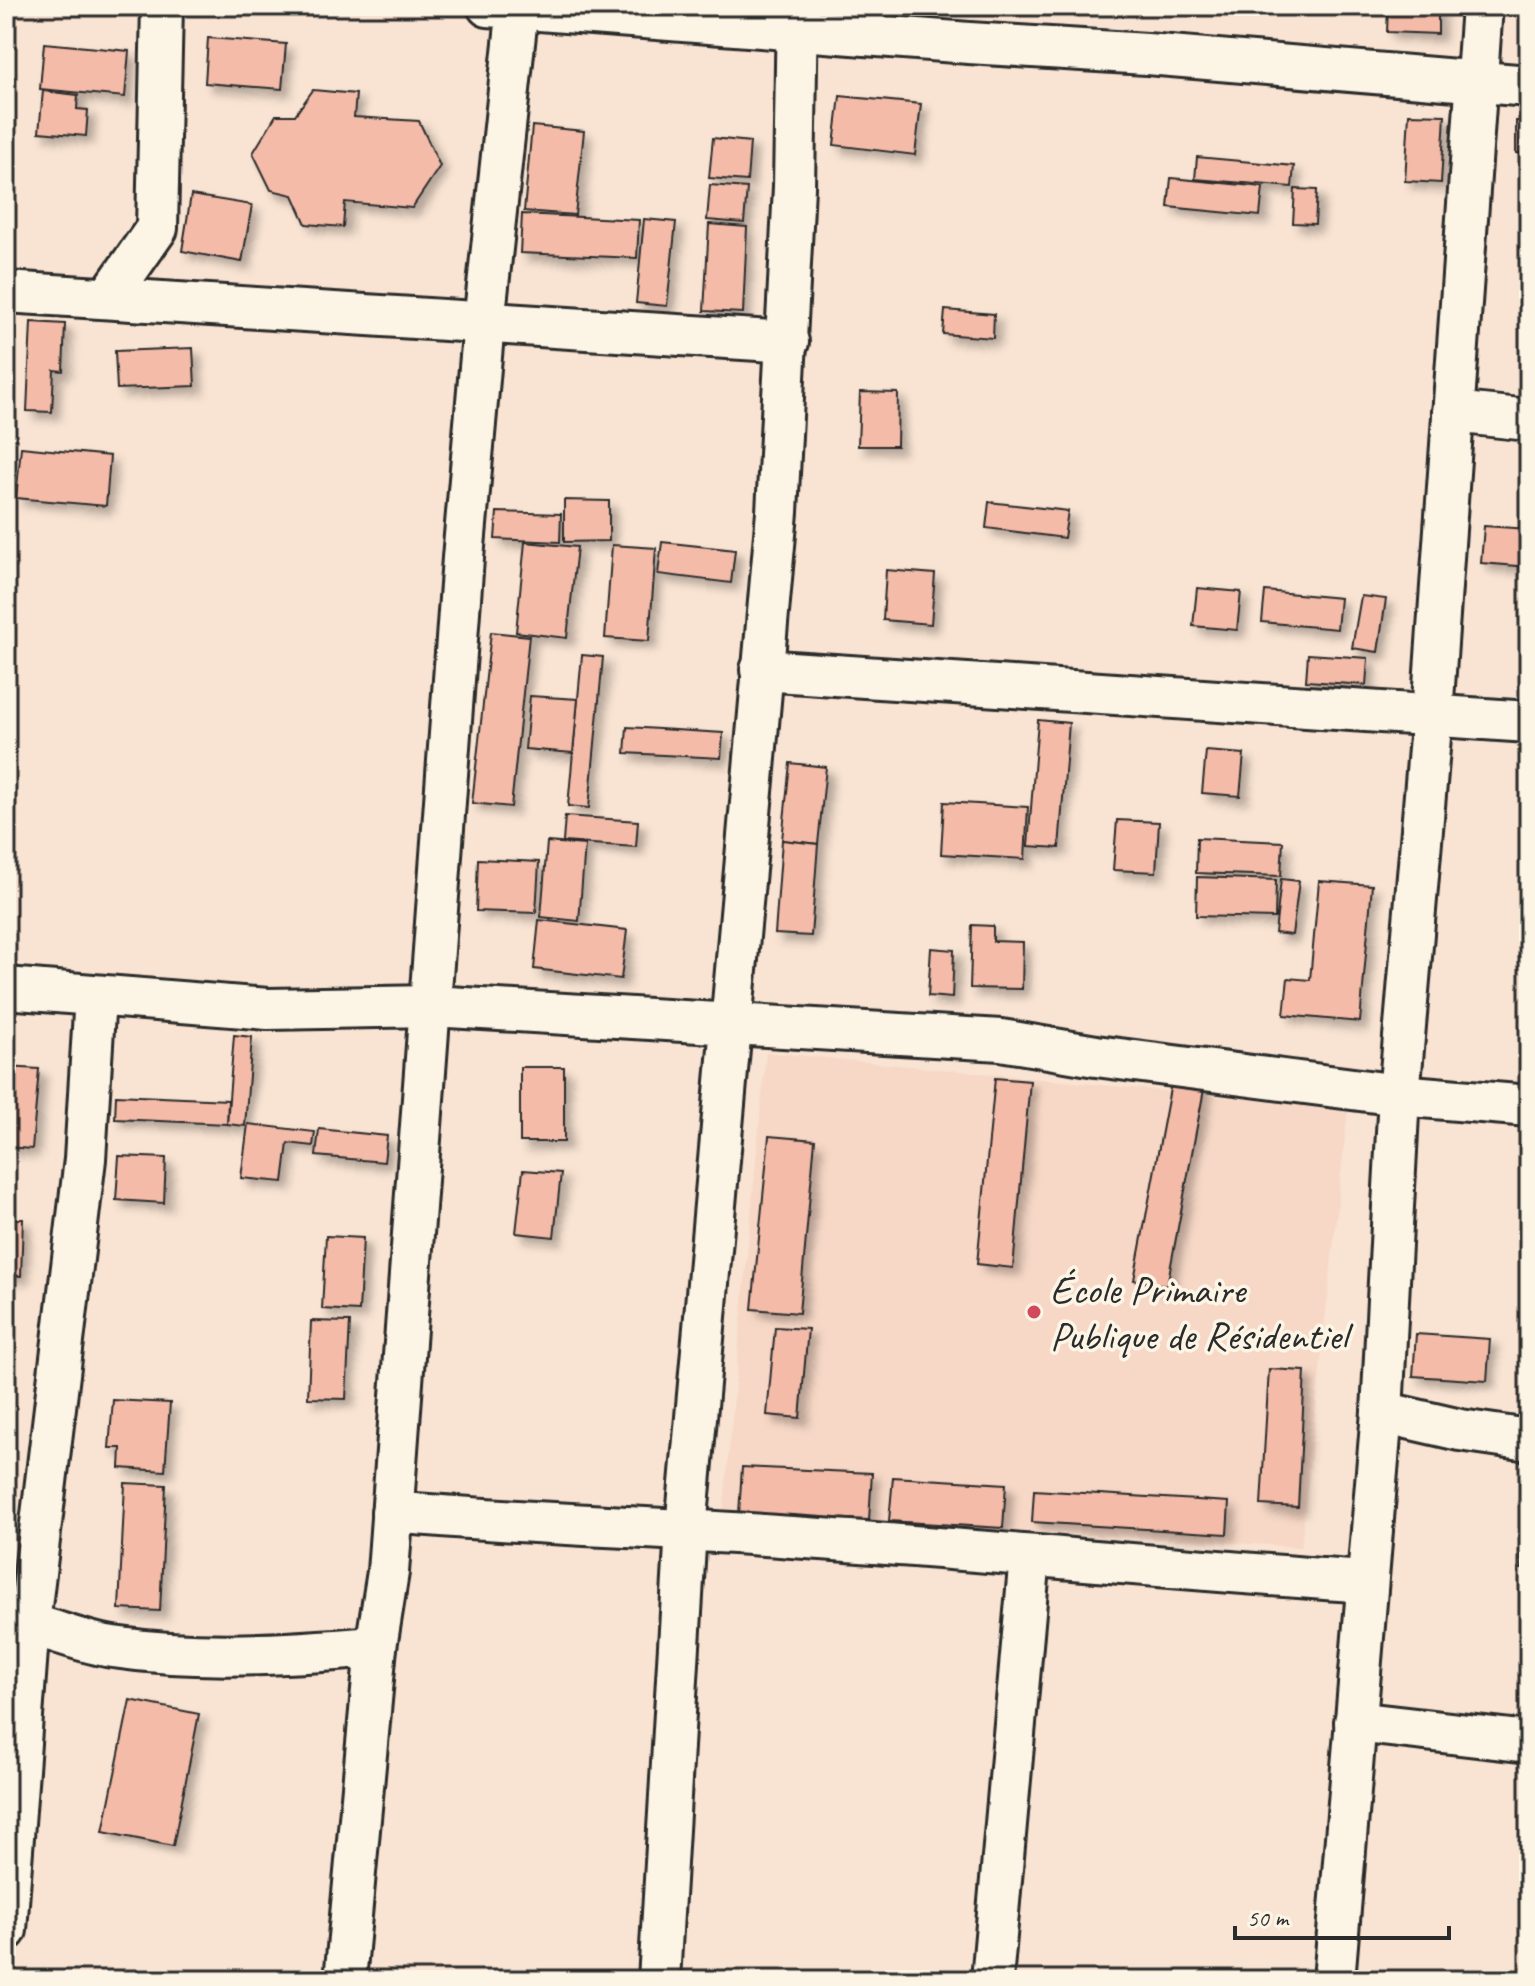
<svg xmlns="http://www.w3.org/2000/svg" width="1535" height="1986" viewBox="0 0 1535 1986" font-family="Caveat,sans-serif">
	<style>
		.built { fill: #f7d8c6 }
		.building { fill: #f3bba8; stroke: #2b2b2b; stroke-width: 2; filter: url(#shadow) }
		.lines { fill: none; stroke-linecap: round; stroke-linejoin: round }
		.minor-casing { stroke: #2b2b2b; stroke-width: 46 }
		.minor { stroke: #fcf5e5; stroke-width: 40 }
		.poi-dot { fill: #d1495b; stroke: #fcf5e5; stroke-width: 3 }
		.labels { text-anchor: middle; stroke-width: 7; stroke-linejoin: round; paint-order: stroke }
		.poi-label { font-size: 40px; fill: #2b2b2b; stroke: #fcf5e5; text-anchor: start }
	</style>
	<defs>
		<filter id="shadow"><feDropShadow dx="7" dy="7" stdDeviation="4" flood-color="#0004"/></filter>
	</defs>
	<rect width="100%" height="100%" fill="#f9e4d3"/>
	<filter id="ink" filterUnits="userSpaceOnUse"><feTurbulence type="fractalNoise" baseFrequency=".0125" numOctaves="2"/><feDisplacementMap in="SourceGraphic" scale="16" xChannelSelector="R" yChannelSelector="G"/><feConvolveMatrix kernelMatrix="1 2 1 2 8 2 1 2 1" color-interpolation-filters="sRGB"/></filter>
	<g filter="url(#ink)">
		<path class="built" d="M766 1052 1348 1109 1301 1547 723 1514Z"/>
		<g class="building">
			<path d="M1388 6H1438V34L1387 32Z"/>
			<path d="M208 38 286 44 282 89 205 83Z"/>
			<path d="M44 43 129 51 125 97 40 89Z"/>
			<path d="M313 90 356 94 354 117 419 121 440 166 412 208 345 202 343 227 306 224 293 195 271 190 253 153 276 115H295Z"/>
			<path d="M43 91 78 95 77 109 88 110 86 136 39 132Z"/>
			<path d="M840 96 921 104 915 155 834 145Z"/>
			<path d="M1409 114 1445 115 1441 183 1405 181Z"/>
			<rect x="1516" y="121" width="13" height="32"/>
			<path d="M532 126 584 131 575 215 524 211Z"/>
			<path d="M713 138 750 142 747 181 709 178Z"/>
			<path d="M1197 157 1294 166 1292 187 1195 179Z"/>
			<path d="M1171 178 1263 187 1260 216 1168 207Z"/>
			<path d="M710 185 747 188 744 223 707 220Z"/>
			<path d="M1295 189 1317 190 1315 224 1293 223Z"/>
			<path d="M191 195 252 205 242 262 182 251Z"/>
			<path d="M522 214 639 220 637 258 520 253Z"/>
			<path d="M644 219 676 222 667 306 636 303Z"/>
			<path d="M709 224 747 227 743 313 704 311Z"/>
			<path d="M945 310 994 314 993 338 943 334Z"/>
			<path d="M31 322 65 324 63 371 54 370 52 412 27 411Z"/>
			<path d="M193 348 195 386 117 389 115 351Z"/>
			<path d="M860 392 898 393 897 446H858Z"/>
			<path d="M21 447 110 456 106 506 16 498Z"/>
			<path d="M564 500 609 501V541L564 542Z"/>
			<path d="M989 502 1068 511 1064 538 986 528Z"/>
			<path d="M497 512 561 514 560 542 495 539Z"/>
			<path d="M1484 526 1529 529V567L1481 563Z"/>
			<path d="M525 542 577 547 567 638 516 632Z"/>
			<path d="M662 542 735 550 731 583 658 574Z"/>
			<path d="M612 545 656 548 649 641 605 638Z"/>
			<path d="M886 570 935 574 931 624 883 620Z"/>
			<path d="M1197 588 1241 592 1237 630 1193 626Z"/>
			<path d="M1265 591 1340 598 1337 629 1262 622Z"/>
			<path d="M1361 596 1386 599 1378 652 1352 648Z"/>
			<path d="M491 632 529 636 511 807 472 803Z"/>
			<path d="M1308 654 1368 658 1366 685 1306 681Z"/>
			<path d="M582 655 603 657 589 808 568 806Z"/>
			<path d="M530 696 578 699 573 753 525 749Z"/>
			<path d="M1038 720 1069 723 1059 848 1028 846Z"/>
			<path d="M627 727 723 733 721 758 625 753Z"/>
			<path d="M1206 751 1244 754 1240 796 1202 793Z"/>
			<path d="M790 763 826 767 818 844 782 840Z"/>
			<path d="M944 802 1028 807 1025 859 941 854Z"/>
			<path d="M565 816 638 821 636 847 563 842Z"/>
			<path d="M1117 820 1159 822 1156 872 1113 870Z"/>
			<path d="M1197 838 1283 842 1281 876 1196 873Z"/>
			<path d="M782 840 818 844 811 936 775 934Z"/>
			<path d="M547 842 585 845 579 921 541 917Z"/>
			<path d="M478 859 539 862 536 913 476 911Z"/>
			<path d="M1197 877 1276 880 1275 918 1196 916Z"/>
			<path d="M1281 879 1299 881 1292 935 1275 933Z"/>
			<path d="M1319 881 1372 885 1360 1022 1284 1015 1288 978 1310 980Z"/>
			<path d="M539 920 627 930 621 979 534 969Z"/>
			<path d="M972 925 993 926V941L1023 942 1022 989 970 988Z"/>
			<path d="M931 948 954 950 952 998 928 996Z"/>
			<path d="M234 1035 252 1037 245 1126 227 1124Z"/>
			<path d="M6 1067 39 1069 32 1149 6 1147Z"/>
			<rect x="520" y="1067" width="44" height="75"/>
			<path d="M995 1078 1030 1081 1013 1268 977 1264Z"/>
			<path d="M1172 1078 1205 1084 1167 1286 1134 1280Z"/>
			<path d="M116 1095 228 1100 227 1124 115 1119Z"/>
			<path d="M248 1124 315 1132 313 1146 288 1143 283 1182 241 1178Z"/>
			<path d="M319 1129 387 1136 384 1162 316 1156Z"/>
			<path d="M769 1136 815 1140 799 1313 752 1309Z"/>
			<path d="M119 1156 166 1158 164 1203 116 1200Z"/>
			<path d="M523 1170 561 1173 554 1237 516 1233Z"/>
			<path d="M6 1219H23L21 1276 6 1275Z"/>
			<path d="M326 1236 363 1238 359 1311 322 1309Z"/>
			<path d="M311 1321 350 1322 346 1399 308 1398Z"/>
			<path d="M775 1327 808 1329 800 1418 767 1415Z"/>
			<path d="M1416 1334 1490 1339 1487 1381 1413 1376Z"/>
			<path d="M1269 1369 1305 1371 1298 1507 1261 1505Z"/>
			<path d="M113 1400 170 1403 165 1471 120 1468 121 1448H109Z"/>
			<path d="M742 1467 872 1473 869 1520 739 1514Z"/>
			<path d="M893 1477 1006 1484 1003 1528 889 1521Z"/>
			<path d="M125 1483 166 1485 160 1611 119 1609Z"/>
			<path d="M1034 1490 1229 1502 1227 1534 1032 1522Z"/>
			<rect x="1521" y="1529" width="8" height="40"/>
			<path d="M130 1700 199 1714 173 1846 103 1832Z"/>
		</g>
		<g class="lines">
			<defs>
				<g id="minor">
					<path d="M488 6 969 43 1147 54 1529 86"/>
					<path d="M6 292 788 342"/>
					<path d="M108 298 157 228 162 6"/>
					<path d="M1453 412 1529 420"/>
					<path d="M761 670 1529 722"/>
					<path d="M6 988 268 1009 432 1006 1001 1040 1096 1056 1399 1095 1529 1106"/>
					<path d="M1382 1412 1460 1430 1529 1440"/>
					<path d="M392 1512C525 1524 659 1527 792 1537 983 1550 1174 1569 1366 1582"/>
					<path d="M6 1620C43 1624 76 1642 113 1647 200 1660 288 1654 376 1647"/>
					<path d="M1355 1722 1529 1742"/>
					<path d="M6 1930 29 1623 85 1159 95 996"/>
					<path d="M345 1980 376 1647 388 1572 463 558 484 323 518 6"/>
					<path d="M659 1980 686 1529 777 512 794 187 797 6"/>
					<path d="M992 1980 1030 1556"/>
					<path d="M1334 1980 1382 1412 1399 1095 1432 714 1482 6"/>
				</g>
			</defs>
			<use href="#minor" class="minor-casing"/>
			<use href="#minor" class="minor"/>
		</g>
	</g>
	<circle class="poi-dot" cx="1034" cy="1312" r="8"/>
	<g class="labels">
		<g class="poi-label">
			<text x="1050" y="1303">École Primaire<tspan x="1050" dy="46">Publique de Résidentiel</tspan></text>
		</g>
	</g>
	<rect width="1535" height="1986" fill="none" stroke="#fcf5e5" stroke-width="32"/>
	<rect x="16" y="16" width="1503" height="1954" fill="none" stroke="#2b2b2b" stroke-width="3" filter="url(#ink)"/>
	<path d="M1235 1926v12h214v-12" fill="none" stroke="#2b2b2b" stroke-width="4"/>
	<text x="1247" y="1926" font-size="24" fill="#2b2b2b" stroke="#fcf5e5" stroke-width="6" paint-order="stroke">50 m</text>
</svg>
